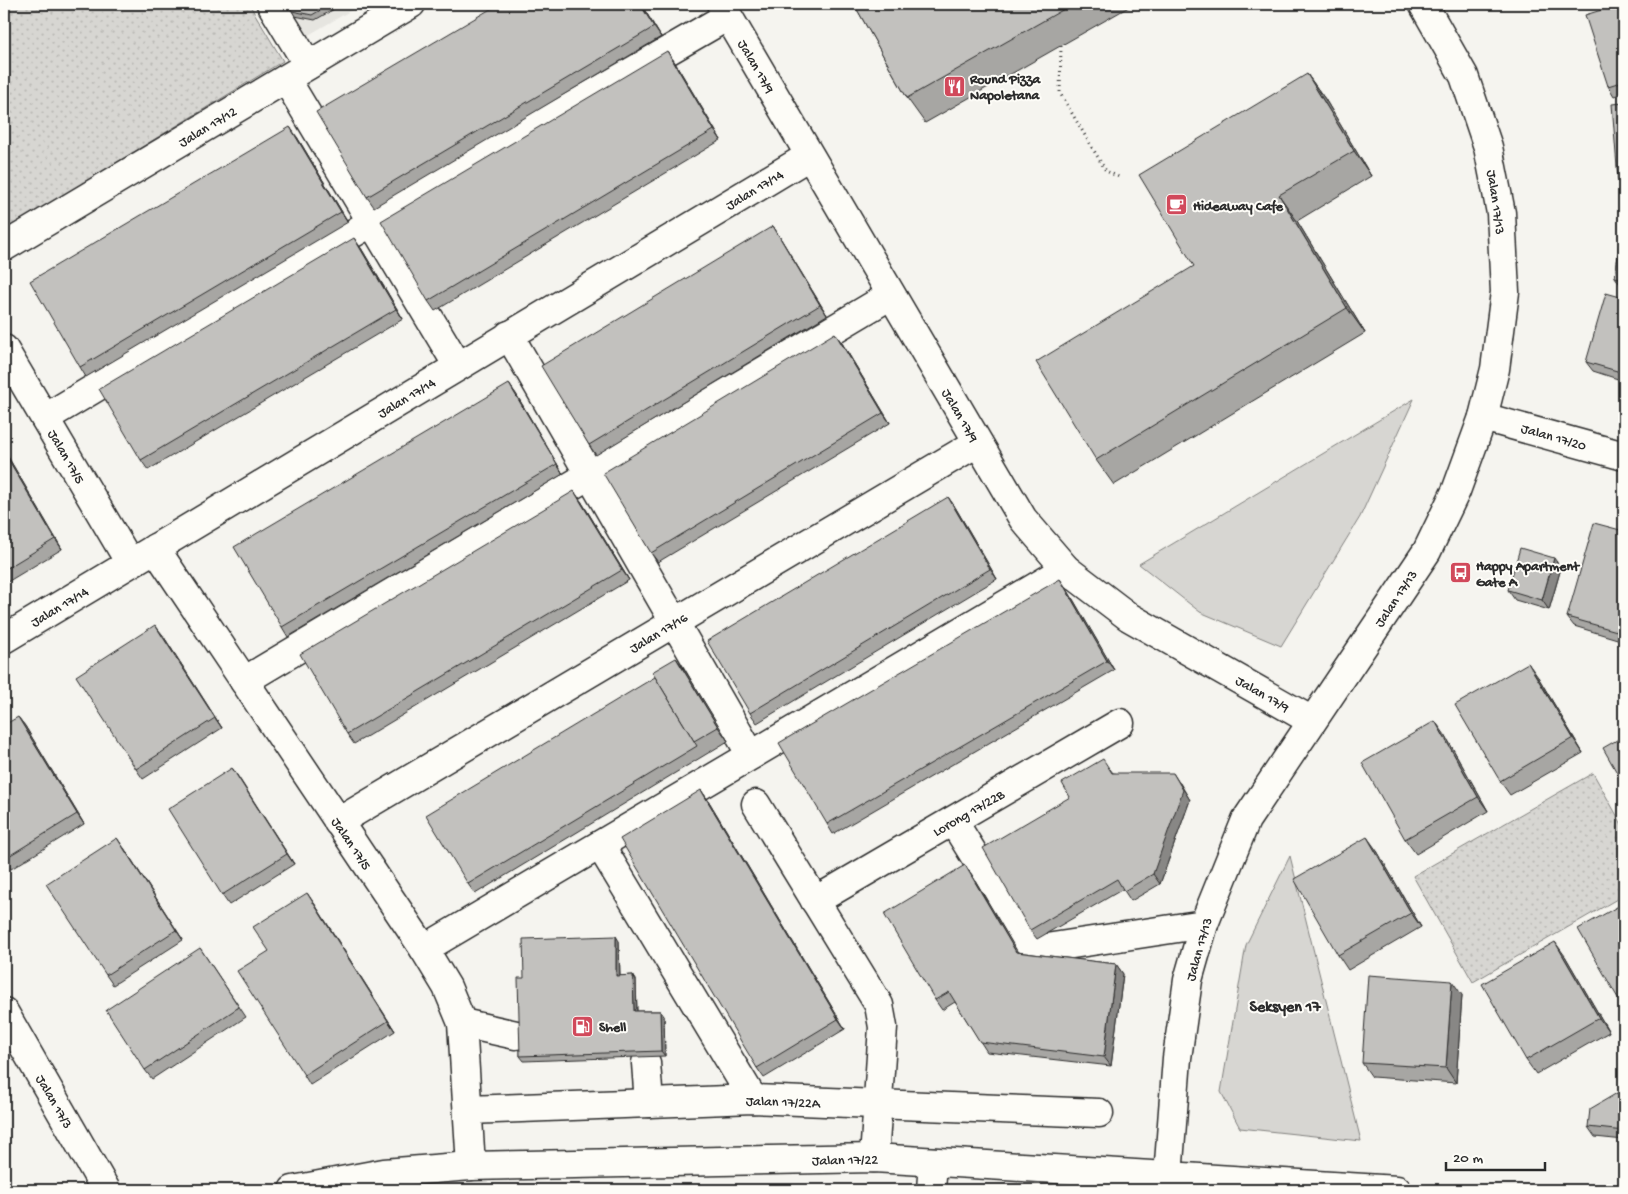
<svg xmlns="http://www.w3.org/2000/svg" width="1628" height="1194" viewBox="0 0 1628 1194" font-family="'Gochi Hand',sans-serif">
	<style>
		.built { fill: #e6e5e0 }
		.green { fill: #d7d6d2; stroke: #81807e }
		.park { fill: url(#park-dots); stroke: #81807e }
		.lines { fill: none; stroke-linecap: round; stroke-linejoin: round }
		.minor-casing { stroke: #2b2b2b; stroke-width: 31 }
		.path { stroke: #2b2b2b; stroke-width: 3; stroke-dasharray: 1 4; stroke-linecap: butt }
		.minor { stroke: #fdfcf7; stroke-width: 28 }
		.wall { fill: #a7a6a3; stroke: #2b2b2b }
		.shaded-wall { fill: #888785; stroke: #2b2b2b }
		.building { fill: #c2c1be; stroke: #2b2b2b }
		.labels { text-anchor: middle; stroke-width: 4; stroke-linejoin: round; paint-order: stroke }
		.street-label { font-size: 14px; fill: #2b2b2b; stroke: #fdfcf7 }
		.poi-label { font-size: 14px; font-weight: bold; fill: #2b2b2b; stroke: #fdfcf7; text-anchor: start }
		.quarter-label { font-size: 16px; font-weight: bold; fill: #2b2b2b; stroke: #fdfcf7 }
	</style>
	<defs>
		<pattern id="park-dots" width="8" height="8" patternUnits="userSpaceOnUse" patternTransform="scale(1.25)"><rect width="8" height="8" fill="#d7d6d2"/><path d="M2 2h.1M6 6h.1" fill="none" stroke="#b9b8b4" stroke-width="1.8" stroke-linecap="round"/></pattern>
	</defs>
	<rect width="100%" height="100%" fill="#f5f4ef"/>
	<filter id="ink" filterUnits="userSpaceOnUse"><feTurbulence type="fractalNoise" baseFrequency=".02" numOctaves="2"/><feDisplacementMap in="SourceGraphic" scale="10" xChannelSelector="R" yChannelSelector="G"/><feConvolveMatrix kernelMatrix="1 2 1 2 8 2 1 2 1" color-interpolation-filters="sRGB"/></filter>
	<g filter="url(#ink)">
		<path class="built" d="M285 4H362L305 37Z"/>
		<g class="green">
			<path d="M1414 399 1360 517 1281 646 1200 612 1139 564Z"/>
			<path d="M1290 856 1361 1141 1240 1128 1221 1092 1246 945Z"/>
		</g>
		<g class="park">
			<path d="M4 4H249L283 61 4 231Z"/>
			<path d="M1593 773 1624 828V895L1473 982 1413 876Z"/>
		</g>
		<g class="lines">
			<defs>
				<g id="minor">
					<path d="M271 4 308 65"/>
					<path d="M721 4 1023 519 1066 569 1129 617 1312 721"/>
					<path d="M286 79 458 366"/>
					<path d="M4 247 411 4"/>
					<path d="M509 335 751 755"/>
					<path d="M4 349 130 563"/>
					<path d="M1483 417 1624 456"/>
					<path d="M45 418 372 222 728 16"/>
					<path d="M155 548 424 949 447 987 462 1023 471 1166"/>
					<path d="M4 639 809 156"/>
					<path d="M244 681 891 295"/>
					<path d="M756 804 879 1005 883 1027 874 1158"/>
					<path d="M953 821 1033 950 1204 924"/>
					<path d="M338 822 977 443"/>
					<path d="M600 845 753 1099"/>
					<path d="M815 901 1120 723"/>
					<path d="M424 949 1066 569"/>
					<path d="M4 1012 106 1190"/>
					<path d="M462 1023 516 1035"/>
					<path d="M646 1063 649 1103"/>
					<path d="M468 1110 753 1099 1099 1113"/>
					<path d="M1168 1176 1177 1058 1188 980 1204 924 1246 820 1427 551 1456 491 1483 417 1495 369 1505 292 1501 213 1488 147 1464 76 1423 4"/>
					<path d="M293 1190 384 1173 471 1166 874 1158 1397 1190"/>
					<path d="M931 1190 933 1162"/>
				</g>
			</defs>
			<use href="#minor" class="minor-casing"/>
			<path class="path" d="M1061 46 1060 93 1106 171 1121 178"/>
			<use href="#minor" class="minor"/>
		</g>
		<g class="wall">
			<path d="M288 4H343L315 20 295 16Z"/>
			<path d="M641 4 661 37 374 207 367 197Z"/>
			<path d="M854 4H1134L925 123 907 98Z"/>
			<path d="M1624 4V93L1614 96 1608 86Z"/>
			<path d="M667 51 674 61 721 140 435 311 428 301Z"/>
			<path d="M1307 74 1325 99 1371 176 1297 221 1365 333 1114 485 1096 460 1194 266Z"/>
			<path d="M1624 103V189L1618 180Z"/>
			<path d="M297 137 348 222 86 377 80 367Z"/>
			<path d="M1624 213V288L1622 287 1615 277Z"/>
			<path d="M773 226 779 236 827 315 596 455 589 445Z"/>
			<path d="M361 248 403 319 148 470 141 460Z"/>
			<path d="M1624 298V381L1593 371 1586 362Z"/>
			<path d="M842 343 890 423 658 562 651 553Z"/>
			<path d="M509 384 516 394 563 474 288 637 282 627Z"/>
			<path d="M4 450 62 549 4 584Z"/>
			<path d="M948 497 955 507 997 579 757 723 750 713Z"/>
			<path d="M581 501 629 580 354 744 347 734Z"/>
			<path d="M1624 531V641L1574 626 1567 617Z"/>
			<path d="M1561 568 1549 610 1515 600 1508 590Z"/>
			<path d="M1067 589 1114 670 833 834 827 824Z"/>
			<path d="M162 634 222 728 143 779 136 769Z"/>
			<path d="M686 672 728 741 475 894 468 884Z"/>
			<path d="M1538 677 1583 753 1510 795 1500 781Z"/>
			<path d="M18 717 25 726 84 824 11 869 4 859Z"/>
			<path d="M1445 735 1488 811 1416 854 1405 839Z"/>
			<path d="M232 768 294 864 229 905 222 895Z"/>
			<path d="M1110 769 1113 773 1180 783 1190 800 1160 884 1131 901 1123 889 1037 939 1030 930Z"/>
			<path d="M701 790 708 800 845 1029 764 1078 757 1068Z"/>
			<path d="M124 848 183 940 113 985 106 975Z"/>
			<path d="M1377 851 1421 927 1348 970 1338 955Z"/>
			<path d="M965 865 972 875 1017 952 1116 964 1123 974 1111 1066 987 1052 955 1002 942 1010 935 1000Z"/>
			<path d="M314 903 395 1031 310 1085 304 1075 269 951Z"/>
			<path d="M619 941 620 976 633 975 636 980 637 1011H660L664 1016 665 1056 524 1061 520 1056 524 978Z"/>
			<path d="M200 948 246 1017 152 1079 145 1070Z"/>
			<path d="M1565 956 1609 1032 1536 1074 1526 1060Z"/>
			<path d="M1462 995 1456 1083 1372 1077 1362 1063Z"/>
			<path d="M1624 1089V1140L1595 1137 1588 1127Z"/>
		</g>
		<g class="shaded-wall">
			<path d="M640 4H641L661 37 654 27Z"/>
			<path d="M667 51 674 61 721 140 714 130Z"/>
			<path d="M1307 74 1325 99 1371 176 1354 151Z"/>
			<path d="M290 127 297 137 348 222 341 212Z"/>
			<path d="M1279 195 1297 221 1365 333 1347 308Z"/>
			<path d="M773 226 779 236 827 315 820 305Z"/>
			<path d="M354 238 361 248 403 319 396 309Z"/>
			<path d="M835 333 842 343 890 423 883 413Z"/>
			<path d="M509 384 516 394 563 474Z"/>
			<path d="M4 450 62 549 55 539 4 452Z"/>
			<path d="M574 491 581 501 629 580 622 570Z"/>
			<path d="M948 497 955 507 997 579 990 569Z"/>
			<path d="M1554 558 1561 568 1549 610 1542 600Z"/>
			<path d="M1060 579 1067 589 1114 670 1107 661Z"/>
			<path d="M155 625 162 634 222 728 215 718Z"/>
			<path d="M676 658 686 672 728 741 718 727Z"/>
			<path d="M1528 663 1538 677 1583 753 1573 738Z"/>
			<path d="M18 717 25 726 84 824 77 814Z"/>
			<path d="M1435 721 1445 735 1488 811 1478 797Z"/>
			<path d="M232 768 239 778 294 864 287 854Z"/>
			<path d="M1173 773 1190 800 1160 884 1153 874Z"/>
			<path d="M701 790 708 800 845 1029 838 1019Z"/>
			<path d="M1367 837 1377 851 1421 927 1411 913Z"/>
			<path d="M117 838 124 848 183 940 176 930Z"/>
			<path d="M965 865 972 875 1023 961 1016 952Z"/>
			<path d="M307 893 314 903 395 1031 388 1021Z"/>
			<path d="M616 936 619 941 620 981 616 976Z"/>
			<path d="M1555 942 1565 956 1609 1032 1599 1018Z"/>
			<path d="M1116 964 1123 974 1111 1066 1104 1057Z"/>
			<path d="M633 975 636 980 637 1016 634 1011Z"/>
			<path d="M1452 981 1462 995 1456 1083 1446 1068Z"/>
			<path d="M660 1011 664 1016 665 1056 661 1051Z"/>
		</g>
		<g class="building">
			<path d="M288 4H331L312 15 292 11Z"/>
			<path d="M499 4H640L654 27 367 197 316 112Z"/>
			<path d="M854 4H1073L907 98Z"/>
			<path d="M1621 4H1624V81L1608 86 1585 15Z"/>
			<path d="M667 51 714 130 428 301 381 221Z"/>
			<path d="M1307 74 1354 151 1279 195 1347 308 1096 460 1036 362 1194 266 1139 175Z"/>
			<path d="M1624 103V179L1618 180 1612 104Z"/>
			<path d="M290 127 341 212 80 367 30 281Z"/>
			<path d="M1624 213V279L1615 277Z"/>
			<path d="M773 226 820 305 589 445 541 366Z"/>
			<path d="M354 238 396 309 141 460 99 389Z"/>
			<path d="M1606 293 1624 298V373L1586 362Z"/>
			<path d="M835 333 883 413 651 553 603 473Z"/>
			<path d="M509 384 557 464 282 627 234 547Z"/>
			<path d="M4 452 55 539 4 570Z"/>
			<path d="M574 491 622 570 347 734 300 654Z"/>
			<path d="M948 497 990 569 750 713 707 641Z"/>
			<path d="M1594 523 1624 531V633L1567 617Z"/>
			<path d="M1520 548 1554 558 1542 600 1508 590Z"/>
			<path d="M1060 579 1107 661 827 824 779 743Z"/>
			<path d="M155 625 215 718 136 769 76 676Z"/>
			<path d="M676 658 718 727 694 741 652 672Z"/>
			<path d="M1528 663 1573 738 1500 781 1455 705Z"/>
			<path d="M655 677 697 746 468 884 426 815Z"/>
			<path d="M18 717 77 814 4 859V725Z"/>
			<path d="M1435 721 1478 797 1405 839 1362 763Z"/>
			<path d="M1624 736V785L1603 748Z"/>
			<path d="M1103 759 1112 773H1173L1183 790 1153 874 1124 891 1117 879 1030 930 983 848 1070 797 1062 783Z"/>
			<path d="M232 768 287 854 222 895 168 809Z"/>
			<path d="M701 790 838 1019 757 1068 620 839Z"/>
			<path d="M1367 837 1411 913 1338 955 1294 879Z"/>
			<path d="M117 838 176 930 106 975 46 884Z"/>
			<path d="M965 865 1016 952 1116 964 1104 1057 980 1042 949 992 935 1000 884 914Z"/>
			<path d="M307 893 388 1021 304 1075 237 971 269 951 253 927Z"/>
			<path d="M1624 903V1004L1622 1005 1578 929Z"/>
			<path d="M616 936V976L633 975 634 1011H660L661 1051 520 1056 518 978H524L523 939Z"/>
			<path d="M1555 942 1599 1018 1526 1060 1482 984Z"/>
			<path d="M200 948 239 1007 145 1070 106 1010Z"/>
			<path d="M1368 975 1452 981 1446 1068 1362 1063Z"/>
			<path d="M1624 1089V1131L1588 1127 1590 1109Z"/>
		</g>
	</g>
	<defs>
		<symbol id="restaurant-square" viewBox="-11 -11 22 22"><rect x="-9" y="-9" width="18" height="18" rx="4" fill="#d1495b" stroke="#fdfcf7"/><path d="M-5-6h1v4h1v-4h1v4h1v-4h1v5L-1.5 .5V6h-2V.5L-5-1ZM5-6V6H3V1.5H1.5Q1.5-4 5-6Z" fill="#fff"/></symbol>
		<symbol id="cafe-square" viewBox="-11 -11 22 22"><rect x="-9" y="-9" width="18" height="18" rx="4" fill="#d1495b" stroke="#fdfcf7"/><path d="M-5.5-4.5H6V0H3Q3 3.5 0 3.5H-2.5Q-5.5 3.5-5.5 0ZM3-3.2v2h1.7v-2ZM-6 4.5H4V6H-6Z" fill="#fff"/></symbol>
		<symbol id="bus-square" viewBox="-11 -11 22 22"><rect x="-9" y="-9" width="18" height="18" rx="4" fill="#d1495b" stroke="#fdfcf7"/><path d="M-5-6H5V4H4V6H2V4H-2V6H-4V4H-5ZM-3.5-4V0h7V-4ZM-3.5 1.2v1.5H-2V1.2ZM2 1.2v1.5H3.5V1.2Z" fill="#fff"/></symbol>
		<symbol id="fuel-square" viewBox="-11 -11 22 22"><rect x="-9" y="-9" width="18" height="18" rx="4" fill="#d1495b" stroke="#fdfcf7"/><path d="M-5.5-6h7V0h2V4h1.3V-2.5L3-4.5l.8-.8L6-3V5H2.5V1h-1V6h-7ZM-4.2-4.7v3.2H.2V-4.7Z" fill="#fff"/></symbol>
	</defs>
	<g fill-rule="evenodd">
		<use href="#restaurant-square" x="942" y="74" width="25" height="25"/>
		<use href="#cafe-square" x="1164" y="192" width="25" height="25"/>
		<use href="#bus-square" x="1448" y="560" width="25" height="25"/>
		<use href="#fuel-square" x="570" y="1014" width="25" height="25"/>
	</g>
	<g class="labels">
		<g class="street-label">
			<text transform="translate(757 66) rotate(60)" y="5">Jalan 17/9</text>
			<text transform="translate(207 126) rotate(-31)" y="5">Jalan 17/12</text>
			<text transform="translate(754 189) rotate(-31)" y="5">Jalan 17/14</text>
			<text transform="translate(1497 202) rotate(82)" y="5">Jalan 17/13</text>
			<text transform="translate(406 397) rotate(-31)" y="5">Jalan 17/14</text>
			<text transform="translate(961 415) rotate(60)" y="5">Jalan 17/9</text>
			<text transform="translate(1554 436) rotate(16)" y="5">Jalan 17/20</text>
			<text transform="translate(67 456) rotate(60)" y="5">Jalan 17/5</text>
			<text transform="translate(1395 598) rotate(-56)" y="5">Jalan 17/13</text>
			<text transform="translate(59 606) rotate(-31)" y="5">Jalan 17/14</text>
			<text transform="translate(658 632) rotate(-31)" y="5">Jalan 17/16</text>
			<text transform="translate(1263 693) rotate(30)" y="5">Jalan 17/9</text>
			<text transform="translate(968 812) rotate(-30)" y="5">Lorong 17/22B</text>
			<text transform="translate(352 843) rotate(56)" y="5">Jalan 17/5</text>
			<text transform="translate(1198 949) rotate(-74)" y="5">Jalan 17/13</text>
			<text transform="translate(55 1101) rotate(60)" y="5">Jalan 17/3</text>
			<text transform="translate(783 1101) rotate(2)" y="5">Jalan 17/22A</text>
			<text transform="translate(845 1159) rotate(-1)" y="5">Jalan 17/22</text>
		</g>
		<g class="poi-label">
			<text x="970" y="83">Round Pizza<tspan x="970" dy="16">Napoletana</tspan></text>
			<text x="1193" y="210">Hideaway Cafe</text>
			<text x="1476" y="570">Happy Apartment<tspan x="1476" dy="16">Gate A</tspan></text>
			<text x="599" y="1031">Shell</text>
		</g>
		<g class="quarter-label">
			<text x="1285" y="1011">Seksyen 17</text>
		</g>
	</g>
	<rect width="1628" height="1194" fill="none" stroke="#fdfcf7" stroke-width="20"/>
	<rect x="10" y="10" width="1608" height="1174" fill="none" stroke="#2b2b2b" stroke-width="2" filter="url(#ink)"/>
	<path d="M1446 1162v8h99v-8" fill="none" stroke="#2b2b2b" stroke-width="2.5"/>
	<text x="1453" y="1162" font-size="15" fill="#2b2b2b" stroke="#fdfcf7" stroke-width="4" paint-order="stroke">20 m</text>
</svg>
